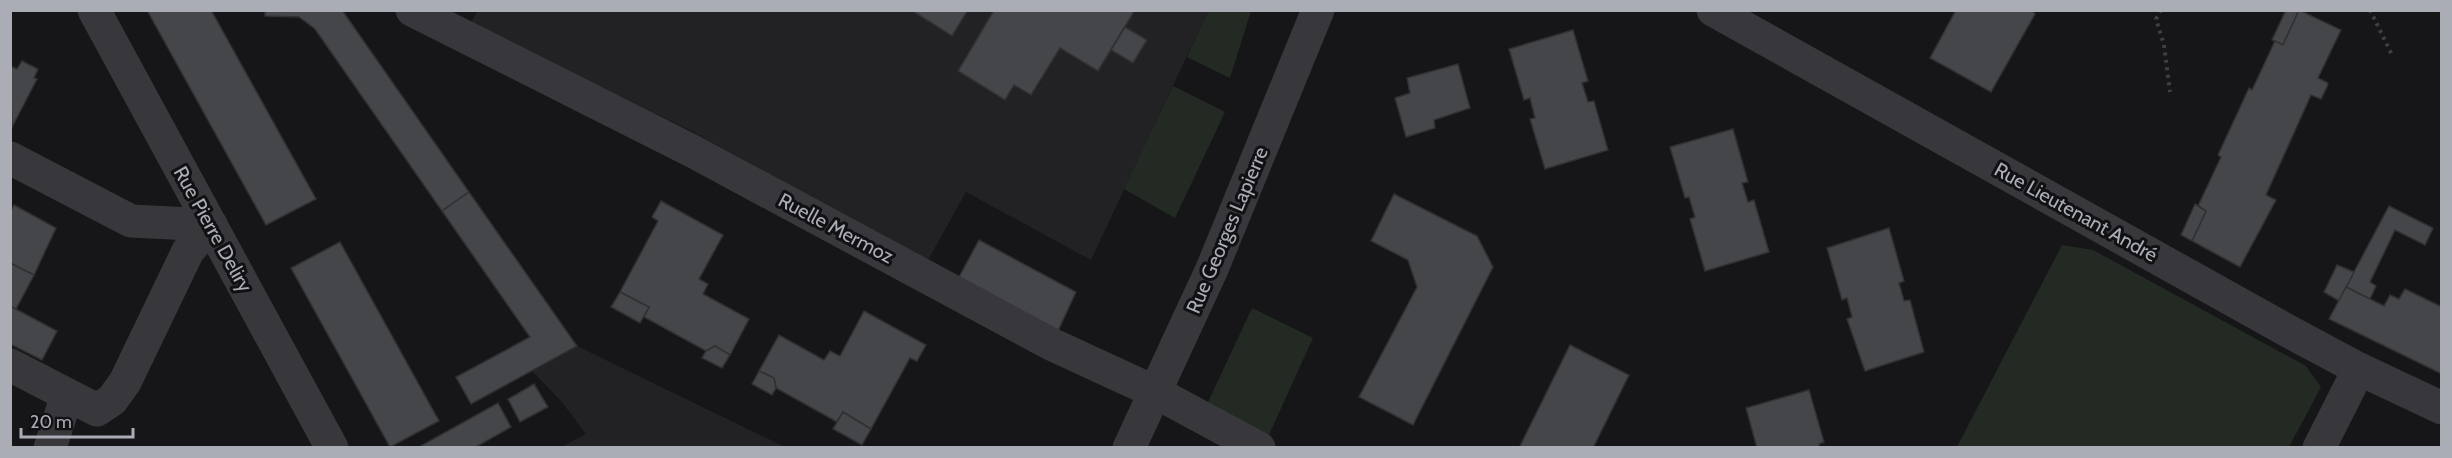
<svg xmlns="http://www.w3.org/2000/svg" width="2452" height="458" viewBox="0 0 2452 458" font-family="Cabin,sans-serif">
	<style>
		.built { fill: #222225 }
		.green { fill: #232a24 }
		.building { fill: #45464a; stroke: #313033; stroke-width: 1.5 }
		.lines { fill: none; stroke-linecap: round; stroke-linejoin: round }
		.path { stroke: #3e3f43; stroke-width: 4; stroke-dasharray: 3 4.5; stroke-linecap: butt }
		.minor { stroke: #38383c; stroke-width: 33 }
		.labels { text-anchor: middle; stroke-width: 6; stroke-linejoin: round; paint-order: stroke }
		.street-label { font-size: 20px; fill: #aaacb6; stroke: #111113 }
	</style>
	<rect width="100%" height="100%" fill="#161618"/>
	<g class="built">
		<path d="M478 10 1208 11 1091 260 966 192 927 262 693 132 470 24Z"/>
		<path d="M577 346 762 436 786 447H561L586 434 561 401 532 371Z"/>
	</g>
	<g class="green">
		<path d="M1208 11H1251L1230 78 1187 57Z"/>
		<path d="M1173 86 1225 112 1175 218 1124 189Z"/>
		<path d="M2062 245 2093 250 2306 366 2321 387 2289 447H1957Z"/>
		<path d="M1252 308 1313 338 1268 437 1208 402Z"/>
	</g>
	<g class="building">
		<path d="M150 10H211L316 199 266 225 148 12Z"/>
		<path d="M265 10H342L469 192 442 211 315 29 299 17 265 16Z"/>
		<path d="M911 10H968L952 36Z"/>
		<path d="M994 10H1135L1098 71 1060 48 1031 95 1014 85 1005 100 958 71Z"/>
		<path d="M1956 10H2032L2035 14 1991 92 1930 58Z"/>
		<path d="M2286 10H2299L2283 45 2272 40Z"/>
		<path d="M2299 10 2341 30 2318 78 2328 83 2327 87 2321 99 2311 95 2266 195 2276 200 2240 267 2192 241 2206 211 2198 206 2221 157 2218 155 2249 88 2252 90 2275 41 2283 45Z"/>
		<path d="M1125 27 1147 40 1133 63 1111 50Z"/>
		<path d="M1573 30 1588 81 1582 83 1588 102 1594 101 1608 150 1545 169 1530 119 1535 118 1530 98 1524 100 1509 49Z"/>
		<path d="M22 61 38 69 34 78 37 79 12 127 10 66 17 69Z"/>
		<path d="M1458 64 1470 108 1434 120 1435 128 1406 137 1395 98 1410 93 1407 78Z"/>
		<path d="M1733 129 1748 182 1742 183 1748 202 1754 200 1769 252 1705 271 1690 219 1695 217 1689 197 1685 198 1670 147Z"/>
		<path d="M469 192 577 346 471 404 456 377 530 337 442 211Z"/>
		<path d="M1394 194 1477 236 1493 267 1413 425 1359 397 1417 287 1408 260 1371 241Z"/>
		<path d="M661 201 723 235 699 279 708 284 703 294 749 319 730 355 715 346 706 351 644 317 649 307 620 292 658 221 652 217Z"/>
		<path d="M2195 204 2206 211 2192 241 2181 235Z"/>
		<path d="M14 205 56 228 34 275 10 263V213Z"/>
		<path d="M2389 206 2433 228 2425 245 2395 230 2370 282 2376 286 2370 299 2346 287Z"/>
		<path d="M1889 228 1904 281 1899 283 1904 301 1910 300 1924 352 1865 371 1847 319 1852 317 1847 298 1842 300 1827 248Z"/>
		<path d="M979 240 1076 292 1057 333 958 279Z"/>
		<path d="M340 242 439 421 390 447 291 268Z"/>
		<path d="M10 263 34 275 16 309 10 306Z"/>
		<path d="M2337 265 2354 272 2339 301 2324 292Z"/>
		<path d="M2346 287 2384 306 2390 295 2399 299 2405 289 2442 307V374L2329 319Z"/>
		<path d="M620 292 649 307 640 323 611 307Z"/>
		<path d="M10 306 57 331 42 360 10 344Z"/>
		<path d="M864 311 926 345 917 361 910 358 871 429 843 412 837 422 776 388 774 378 759 371 779 335 824 360 830 351 840 356Z"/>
		<path d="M1570 345 1629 375 1593 448H1519Z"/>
		<path d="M715 346 730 355 722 368 702 358 706 351Z"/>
		<path d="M759 371 774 378 776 388 772 395 752 384Z"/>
		<path d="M534 384 548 407 520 422 508 399Z"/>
		<path d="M1809 390 1824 442 1819 444 1820 448H1757L1746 408Z"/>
		<path d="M498 403 511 427 474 448H417Z"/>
		<path d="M843 412 871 429 862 445 833 429Z"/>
	</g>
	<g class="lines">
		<g class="path">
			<path d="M2161 10 2156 19 2164 45 2170 92"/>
			<path d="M2370 10 2392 55"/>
		</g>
		<g class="minor">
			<path d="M94 10 332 448"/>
			<path d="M412 10 694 152 1051 344 1155 392 1259 448"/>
			<path d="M1713 10 2288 331 2359 369 2442 408"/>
			<path d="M10 158 131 221 211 225"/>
			<path d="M10 365 97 410 112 400 125 382 188 251 211 225"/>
			<path d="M50 448 67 395"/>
			<path d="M1129 448 1212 269 1318 10"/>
			<path d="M2319 448 2359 369"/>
		</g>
	</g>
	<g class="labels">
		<g class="street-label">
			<text transform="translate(2076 212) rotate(29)" y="7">Rue Lieutenant André</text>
			<text transform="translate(836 228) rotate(28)" y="7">Ruelle Mermoz</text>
			<text transform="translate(213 229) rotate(61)" y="7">Rue Pierre Deliry</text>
			<text transform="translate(1227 230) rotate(-67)" y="7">Rue Georges Lapierre</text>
		</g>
	</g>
	<rect width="2452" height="458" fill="none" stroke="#aaacb6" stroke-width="24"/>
	<path d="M21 428v9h112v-9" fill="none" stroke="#aaacb6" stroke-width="3"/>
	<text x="30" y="428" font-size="18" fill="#aaacb6" stroke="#111113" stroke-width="4.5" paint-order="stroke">20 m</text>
</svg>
